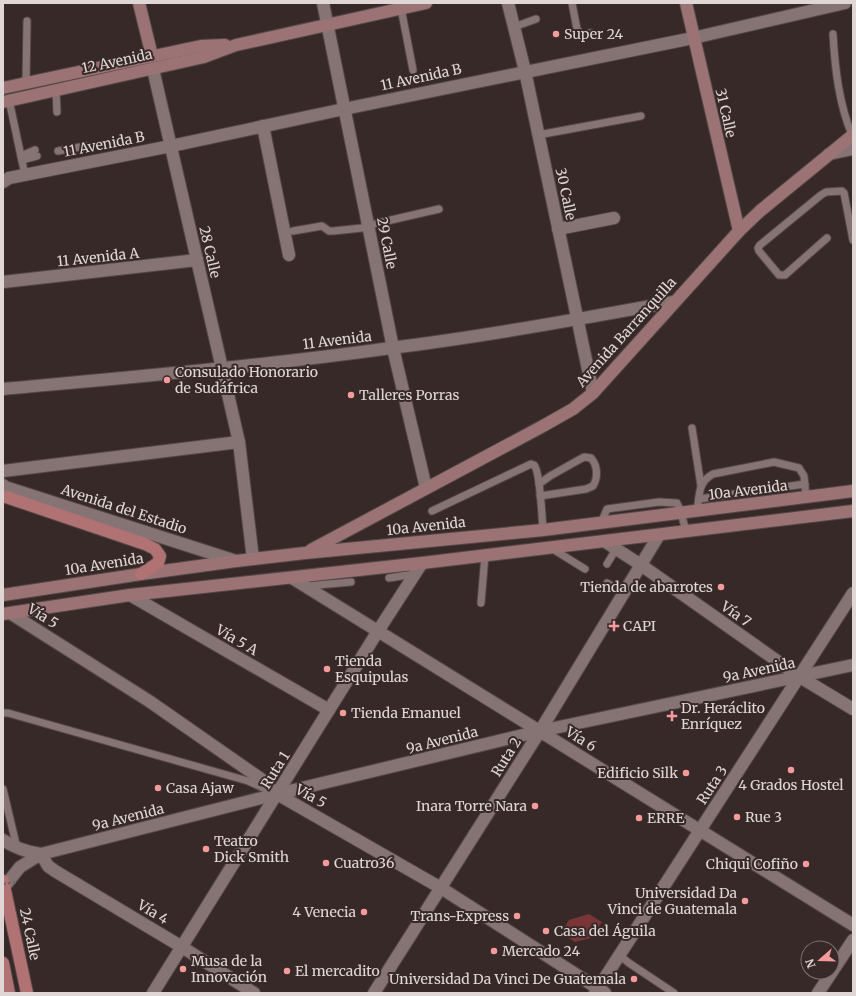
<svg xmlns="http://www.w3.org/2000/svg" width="856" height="996" viewBox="0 0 856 996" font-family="Merriweather,serif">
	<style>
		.green { fill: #7a3539 }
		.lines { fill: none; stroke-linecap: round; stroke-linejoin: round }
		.lane-casing { stroke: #554848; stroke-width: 9 }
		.street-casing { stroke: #554848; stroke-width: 14 }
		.secondary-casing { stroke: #554848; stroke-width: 14 }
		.primary-casing { stroke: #554848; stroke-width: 14 }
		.lane { stroke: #867474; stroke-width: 7 }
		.street { stroke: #867474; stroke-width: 12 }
		.secondary { stroke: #9c7374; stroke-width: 12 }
		.primary { stroke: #b17273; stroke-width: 12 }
		.path-bridge { stroke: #736666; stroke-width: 2.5; stroke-dasharray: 3 2; stroke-linecap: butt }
		.poi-dot { fill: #f59b9c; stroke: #382929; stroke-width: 1.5 }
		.labels { text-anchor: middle; stroke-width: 4; stroke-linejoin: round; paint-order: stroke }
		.poi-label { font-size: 14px; fill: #e0d6d6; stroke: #382929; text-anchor: start }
		.street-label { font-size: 14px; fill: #e0d6d6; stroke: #382929 }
	</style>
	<rect width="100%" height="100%" fill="#382929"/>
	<path class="green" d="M589 914 602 922 591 938 575 942 561 933 569 920Z"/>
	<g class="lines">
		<defs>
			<g id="lane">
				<path d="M572 3 577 29 581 34 591 33"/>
				<path d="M401 8 413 70"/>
				<path d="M514 27 536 19"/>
				<path d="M833 34C835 69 839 104 852 135"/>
				<path d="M26 83 27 21"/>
				<path d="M56 90 57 112"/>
				<path d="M9 100 25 175"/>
				<path d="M538 135 641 116"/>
				<path d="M58 151 86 146"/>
				<path d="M21 156 35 150"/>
				<path d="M22 160 37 156"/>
				<path d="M293 231 322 226 329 231H333L362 228 378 223 439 209"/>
				<path d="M827 238 785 275H779L759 251 758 248 760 245 821 195 826 192 842 191 844 193 853 240"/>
				<path d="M692 428 701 486"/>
				<path d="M539 484 550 476 584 457 591 458C598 466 598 478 593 486L586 489 540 496"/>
				<path d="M699 499 805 484"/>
				<path d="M432 511 531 464 534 465C540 471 542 517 543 530"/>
				<path d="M697 511C700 495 697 483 713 474L774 462 799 468 804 476 806 497"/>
				<path d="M601 523 607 509 659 502 677 503 681 513 686 531"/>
				<path d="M551 548 585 569"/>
				<path d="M607 564 616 549"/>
				<path d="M389 578 414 574"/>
				<path d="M607 583 624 593"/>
				<path d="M307 586 351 582"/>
				<path d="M481 603 485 555"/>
				<path d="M3 713H8L248 781 270 791"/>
				<path d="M3 789 17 848"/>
				<path d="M619 955 629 963 674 993"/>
			</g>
			<g id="street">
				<path d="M323 3 393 348 426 488"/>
				<path d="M508 3 525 71 593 393"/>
				<path d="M153 69 239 442 253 559"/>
				<path d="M263 126 289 255"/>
				<path d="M829 154 853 149"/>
				<path d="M3 182 9 178 171 146 344 109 693 38 845 3"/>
				<path d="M558 229 614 218"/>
				<path d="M3 282 197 260"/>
				<path d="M3 389C133 377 262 366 391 348 486 336 579 319 673 302"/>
				<path d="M3 471 239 442"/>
				<path d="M3 485 5 487 236 561"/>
				<path d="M604 541 641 565 800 677 853 709"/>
				<path d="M292 578 853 925"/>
				<path d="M130 595 329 710"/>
				<path d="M10 613 149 701 261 779 277 794 441 888 605 993"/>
				<path d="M3 840C15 848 27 852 41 854"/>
				<path d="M41 854 48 866 55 871 182 947 254 993"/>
				<path d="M4 887 20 867 41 854 277 794 540 731 853 665"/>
				<path d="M153 993 378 631 422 563"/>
				<path d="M374 993 540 731 659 535"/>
				<path d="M595 993 853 593"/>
				<path d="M818 993 853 940"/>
			</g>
			<g id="secondary">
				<path d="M139 3 152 56"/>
				<path d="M686 3 739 231"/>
				<path d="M3 88 201 46 225 45"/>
				<path d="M3 102 204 57 236 45 426 3"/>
				<path d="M311 550 543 426 573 409 593 393 739 231 760 211 853 135"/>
				<path d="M3 595 141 574 236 561 305 553 543 530 853 491"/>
				<path d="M3 614 130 595 422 563 853 511"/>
			</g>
			<g id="primary">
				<path d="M3 496 145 544 155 549 160 556 158 563 141 574"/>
				<path d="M3 881 27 993"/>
				<path d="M3 963 9 993"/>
			</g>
		</defs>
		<use href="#lane" class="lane-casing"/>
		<use href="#street" class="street-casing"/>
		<use href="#secondary" class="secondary-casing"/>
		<use href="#primary" class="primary-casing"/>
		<use href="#lane" class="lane"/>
		<use href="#street" class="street"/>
		<use href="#secondary" class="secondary"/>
		<use href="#primary" class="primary"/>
		<path class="path-bridge" d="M3 884 17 882"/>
	</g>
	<g class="poi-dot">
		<circle cx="556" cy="34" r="4"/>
		<circle cx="167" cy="380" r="4"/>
		<circle cx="351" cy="395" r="4"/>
		<circle cx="721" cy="587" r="4"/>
		<path d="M612 620h4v4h4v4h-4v4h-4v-4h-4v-4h4z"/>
		<circle cx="327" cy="669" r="4"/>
		<circle cx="343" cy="713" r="4"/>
		<path d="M670 710h4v4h4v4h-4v4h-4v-4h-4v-4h4z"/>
		<circle cx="791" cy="770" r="4"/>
		<circle cx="686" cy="773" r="4"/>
		<circle cx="158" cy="788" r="4"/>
		<circle cx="535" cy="806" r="4"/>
		<circle cx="737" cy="817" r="4"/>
		<circle cx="639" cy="818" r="4"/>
		<circle cx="206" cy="849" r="4"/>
		<circle cx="326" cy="863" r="4"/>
		<circle cx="806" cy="864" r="4"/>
		<circle cx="745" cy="901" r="4"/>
		<circle cx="364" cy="912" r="4"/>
		<circle cx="517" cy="916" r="4"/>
		<circle cx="546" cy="931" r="4"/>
		<circle cx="494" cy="951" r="4"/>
		<circle cx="183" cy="969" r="4"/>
		<circle cx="287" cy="971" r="4"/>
		<circle cx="634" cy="979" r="4"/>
	</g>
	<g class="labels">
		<g class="poi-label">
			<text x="564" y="39">Super 24</text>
			<text x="175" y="377">Consulado Honorario<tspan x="175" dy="16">de Sudáfrica</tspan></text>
			<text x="359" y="400">Talleres Porras</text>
			<text x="713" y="592" text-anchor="end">Tienda de abarrotes</text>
			<text x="623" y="631">CAPI</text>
			<text x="335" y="666">Tienda<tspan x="335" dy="16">Esquipulas</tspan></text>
			<text x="681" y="713">Dr. Heráclito<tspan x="681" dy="16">Enríquez</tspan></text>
			<text x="351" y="718">Tienda Emanuel</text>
			<text x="678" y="778" text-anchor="end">Edificio Silk</text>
			<text x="791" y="790" text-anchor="middle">4 Grados Hostel</text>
			<text x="166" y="793">Casa Ajaw</text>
			<text x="527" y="811" text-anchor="end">Inara Torre Nara</text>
			<text x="745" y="822">Rue 3</text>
			<text x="647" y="823">ERRE</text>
			<text x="214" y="846">Teatro<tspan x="214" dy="16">Dick Smith</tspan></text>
			<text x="334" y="868">Cuatro36</text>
			<text x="798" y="869" text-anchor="end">Chiqui Cofiño</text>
			<text x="737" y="898" text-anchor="end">Universidad Da<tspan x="737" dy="16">Vinci de Guatemala</tspan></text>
			<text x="356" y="917" text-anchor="end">4 Venecia</text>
			<text x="509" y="921" text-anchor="end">Trans-Express</text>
			<text x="554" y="936">Casa del Águila</text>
			<text x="502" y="956">Mercado 24</text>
			<text x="191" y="966">Musa de la<tspan x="191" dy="16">Innovación</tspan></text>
			<text x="295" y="976">El mercadito</text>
			<text x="626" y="984" text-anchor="end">Universidad Da Vinci De Guatemala</text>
		</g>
		<g class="street-label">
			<text transform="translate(117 61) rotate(-12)" y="5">12 Avenida</text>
			<text transform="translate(421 77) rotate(-12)" y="5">11 Avenida B</text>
			<text transform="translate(726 113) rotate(77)" y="5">31 Calle</text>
			<text transform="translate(104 144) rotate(-11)" y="5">11 Avenida B</text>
			<text transform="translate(566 194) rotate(78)" y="5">30 Calle</text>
			<text transform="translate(387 243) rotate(79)" y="5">29 Calle</text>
			<text transform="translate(210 252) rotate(77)" y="5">28 Calle</text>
			<text transform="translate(98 257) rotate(-6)" y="5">11 Avenida A</text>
			<text transform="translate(626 332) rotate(-48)" y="5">Avenida Barranquilla</text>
			<text transform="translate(337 340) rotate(-7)" y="5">11 Avenida</text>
			<text transform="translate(748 490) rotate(-7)" y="5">10a Avenida</text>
			<text transform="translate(124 509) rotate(18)" y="5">Avenida del Estadio</text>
			<text transform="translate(426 526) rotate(-6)" y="5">10a Avenida</text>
			<text transform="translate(104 564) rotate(-9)" y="5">10a Avenida</text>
			<text transform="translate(736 614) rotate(35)" y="5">Vía 7</text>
			<text transform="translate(43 616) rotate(32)" y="5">Vía 5</text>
			<text transform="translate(237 640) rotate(30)" y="5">Vía 5 A</text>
			<text transform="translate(759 670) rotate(-12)" y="5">9a Avenida</text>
			<text transform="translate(581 739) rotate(32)" y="5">Vía 6</text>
			<text transform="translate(442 740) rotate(-14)" y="5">9a Avenida</text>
			<text transform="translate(506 757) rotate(-58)" y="5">Ruta 2</text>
			<text transform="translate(275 770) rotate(-58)" y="5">Ruta 1</text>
			<text transform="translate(712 785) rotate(-57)" y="5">Ruta 3</text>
			<text transform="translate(311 796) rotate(29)" y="5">Vía 5</text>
			<text transform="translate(128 817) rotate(-14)" y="5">9a Avenida</text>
			<text transform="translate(153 912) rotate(31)" y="5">Vía 4</text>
			<text transform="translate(30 934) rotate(78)" y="5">24 Calle</text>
		</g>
	</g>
	<rect width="856" height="996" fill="none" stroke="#e0d6d6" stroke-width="8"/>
	<g transform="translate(820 960) rotate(250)"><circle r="19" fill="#382929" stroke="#7b6e6e"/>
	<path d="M0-3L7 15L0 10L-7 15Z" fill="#f59b9c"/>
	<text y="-6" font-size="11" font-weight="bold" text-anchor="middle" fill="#e0d6d6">N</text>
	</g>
</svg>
